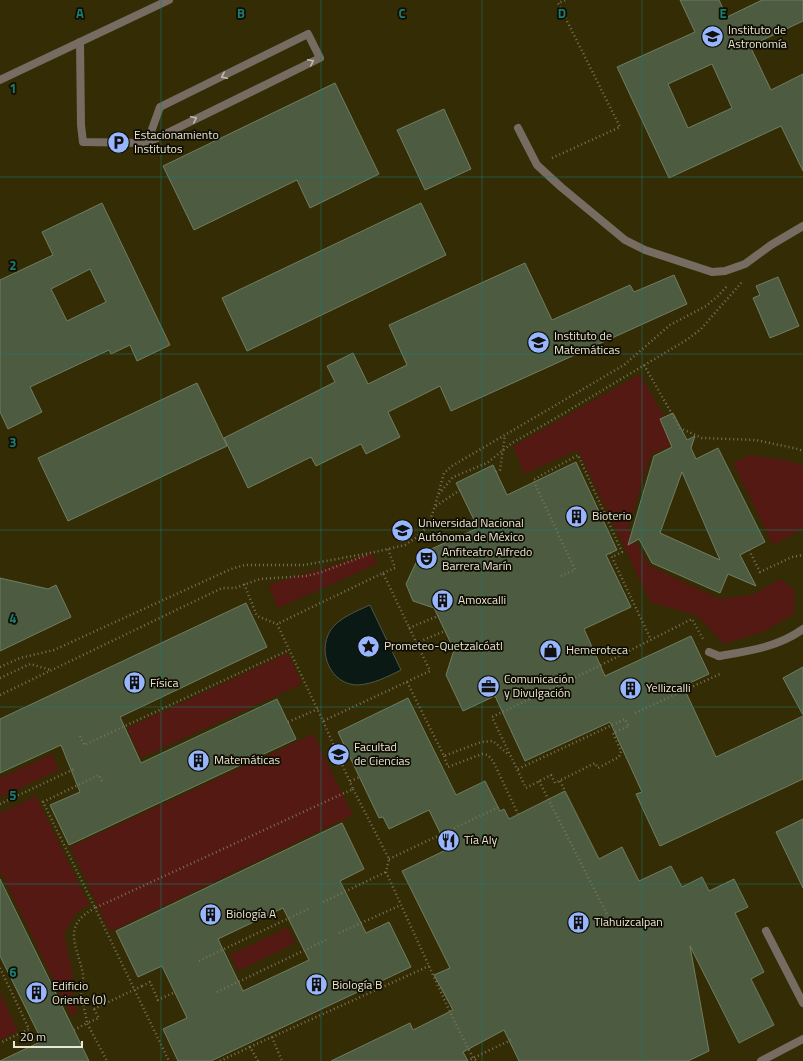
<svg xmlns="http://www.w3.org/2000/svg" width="803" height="1061" viewBox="0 0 803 1061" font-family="'Titillium Web',sans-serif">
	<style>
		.built { fill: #342c04 }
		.green { fill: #531912 }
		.water { fill: #0a1913; stroke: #4d564d }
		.building { fill: #4d5b40; stroke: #6f7e62; fill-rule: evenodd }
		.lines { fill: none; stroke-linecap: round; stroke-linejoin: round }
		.path { stroke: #79735b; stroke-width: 2.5; stroke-dasharray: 1 3; stroke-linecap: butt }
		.service { stroke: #776c62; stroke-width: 8 }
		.pedestrian { stroke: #776c62; stroke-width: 8 }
		.path-bridge { stroke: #79735b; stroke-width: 2.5; stroke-dasharray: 1 3; stroke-linecap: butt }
		.oneway { stroke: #c2bbad }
		.grid { fill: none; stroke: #1a7c73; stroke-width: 1; stroke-opacity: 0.55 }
		.labels { text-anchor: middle; stroke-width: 3.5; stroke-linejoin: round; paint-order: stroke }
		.poi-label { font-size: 12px; fill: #eae6d5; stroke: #100e03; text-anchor: start }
		.grid-label { font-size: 13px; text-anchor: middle; font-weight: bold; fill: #1a7c73; stroke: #100e03; stroke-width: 3.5; stroke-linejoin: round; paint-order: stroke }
	</style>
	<rect width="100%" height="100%" fill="#2b2406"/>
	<rect class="built" x="0" y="0" width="803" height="1061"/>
	<g class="green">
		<path d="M640 374 672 431 684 439 651 455 628 528 650 566 720 599 752 595 781 579 795 591 794 614 765 631 724 644 696 615 650 602 578 450 524 474 513 446Z"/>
		<path d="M750 455 790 461 803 466V529L773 545 733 463Z"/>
		<path d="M372 553 377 564 278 608 268 585Z"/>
		<path d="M288 653 302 684 141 758 127 728Z"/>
		<path d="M313 734 353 815 110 932 70 847Z"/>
		<path d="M52 754 59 770 0 797V778Z"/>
		<path d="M36 796 89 904 74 915 64 935 73 974 72 995 78 1012 71 1016 0 871V813Z"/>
		<path d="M288 927 295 943 238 971 230 955Z"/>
		<path d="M0 992 18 1031 0 1040Z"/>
	</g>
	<path class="water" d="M370 605 401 670C387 677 373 684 358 685 331 685 317 653 330 631 338 618 357 611 370 605Z"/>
	<g class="building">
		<path d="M680 0H719L727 17 762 0H803V21L750 46 771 90 803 74V171L781 126 669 178 617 67 695 32ZM712 64 732 108 688 128 668 84Z"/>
		<path d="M335 83 379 174 310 208 297 180 194 230 163 166Z"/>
		<path d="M444 109 471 169 425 190 397 130Z"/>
		<path d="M102 203 170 345 137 361 130 345 111 354 109 350 30 387 42 412 8 429 0 412V280L53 255 42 232ZM90 269 106 302 67 321 51 289Z"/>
		<path d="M421 203 446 255 247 351 222 298Z"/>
		<path d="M525 263 552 320 630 285 634 292 674 275 687 304 451 411 440 386 388 412 400 437 366 454 361 444 316 466 311 457 248 488 224 438 335 382 327 366 353 353 368 384 407 365 389 325Z"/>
		<path d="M778 277 799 326 770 338 753 298 760 295 756 286Z"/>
		<path d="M197 383 227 446 68 521 38 458Z"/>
		<path d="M673 413 687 440 695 436 691 448 696 459 718 448 765 542 740 555 756 586 728 574 720 593 652 563 639 539 628 545 654 456 672 447 660 419ZM682 472 720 560 660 533Z"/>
		<path d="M576 462 617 550 606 555 631 607 584 629 605 676 691 636 709 674 683 686 716 757 803 716V779L660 846 636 794 642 792 610 722 525 761 495 696 463 711 446 675 454 650 434 608 413 601 406 584 420 554 478 528 456 483 493 465 507 495Z"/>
		<path d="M0 578 48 589 56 585 71 617 0 651Z"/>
		<path d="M246 603 267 647 120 717 141 763 277 699 296 739 69 845 50 805 80 792 61 745 0 773V719Z"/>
		<path d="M803 667V715L783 678Z"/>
		<path d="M408 698 456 795 485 781 500 811 504 809 509 819 565 791 599 859 622 847 639 881 671 866 682 887 702 877 709 891 734 879 748 907 735 913 764 972 751 979 774 1025 739 1043 690 946 709 1051 688 1061H519L504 1030 463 1052 468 1061H331L410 1023 413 1030 453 1010 434 975 450 968 402 871 448 849 429 810 389 829 383 817 379 818 338 732Z"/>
		<path d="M803 819V888L776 832Z"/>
		<path d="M342 823 364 869 340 881 366 933 389 922 411 967 211 1061H178L163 1029 187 1018 162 966 138 977 116 931ZM283 908 309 960 243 991 218 939Z"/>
		<path d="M0 879 74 1030 89 1061H0L42 1041 0 956Z"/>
	</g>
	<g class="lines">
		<g class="path">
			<path d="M552 158 620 127 558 3 566 0"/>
			<path d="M644 365 680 428 702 438 756 440 798 449 803 451"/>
			<path d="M496 472 500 470 505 435"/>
			<path d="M439 494 453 477 487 463 512 443 556 418 688 339 701 329 742 282"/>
			<path d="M436 506 460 490"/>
			<path d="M749 550 760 572 792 557 803 555"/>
			<path d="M610 553 651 640"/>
			<path d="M383 573 395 568 388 549"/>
			<path d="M561 576 575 570 533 480 578 455 622 552 612 557"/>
			<path d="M244 584 257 616 277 624 323 721 430 671 383 573 277 624"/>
			<path d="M409 628 438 616"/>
			<path d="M416 643 445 631"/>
			<path d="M0 667 20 658 54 650 231 569 245 565H304L375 552 405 545 417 537 428 526 435 506 444 473 452 466 624 365 670 325 706 306 718 296 727 286"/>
			<path d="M0 678 30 664 51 670"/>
			<path d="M407 682 444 756 481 742 493 741 509 755"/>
			<path d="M0 695 222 588H235L260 579 306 576 319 573 367 555"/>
			<path d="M635 713 720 674 719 672"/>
			<path d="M288 722 318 709"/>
			<path d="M80 736 84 745 289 650"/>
			<path d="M444 756 448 767 482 754 488 755 493 761 518 814"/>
			<path d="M518 769 625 719 629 726 613 733 621 751 619 757 598 768 595 763 555 783 551 775 526 788 492 717 601 665 692 619 703 639"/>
			<path d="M102 781 99 775 43 802 95 908 353 789 323 721"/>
			<path d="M350 781 360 777"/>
			<path d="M539 781 609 918"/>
			<path d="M560 781 565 791"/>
			<path d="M353 789 389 859 386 872 450 1012 473 1058 477 1061"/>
			<path d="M0 804 74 769"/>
			<path d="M389 859 501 806"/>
			<path d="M323 902 386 872"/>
			<path d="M339 933 401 905"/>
			<path d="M199 961 310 908"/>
			<path d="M0 968 29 1029 0 1043"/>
			<path d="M142 986 150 982 158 1000 173 993"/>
			<path d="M217 992 326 940"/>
			<path d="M94 1009 99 1018 87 1023 107 1061"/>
			<path d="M74 1030 87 1023C86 1013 82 1003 81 993 81 987 84 980 83 974 77 945 61 926 95 908L169 1061"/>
			<path d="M272 1037 282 1061"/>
			<path d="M220 1061 250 1047"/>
			<path d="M258 1061 250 1047 429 966"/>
			<path d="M467 1061 511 1040"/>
		</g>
		<g class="service">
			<path d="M80 42 81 125 83 142 147 143 320 58 308 34 160 107 147 143"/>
			<path d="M0 80 169 0"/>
			<path d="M518 128 537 165 561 187 625 240 645 250 712 272 725 271 745 264 771 245 803 226"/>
			<path d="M719 656C749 651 778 647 803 629"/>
			<path d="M766 931 803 1003"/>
			<path d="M761 1061 803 1039"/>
		</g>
		<path class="pedestrian" d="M709 652 719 656"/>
		<path class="path-bridge" d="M94 1009 142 986"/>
	</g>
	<defs><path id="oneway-chevron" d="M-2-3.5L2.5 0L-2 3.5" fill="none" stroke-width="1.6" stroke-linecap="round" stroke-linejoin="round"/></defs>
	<g class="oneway">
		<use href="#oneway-chevron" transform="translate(311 62) rotate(-26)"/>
		<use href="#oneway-chevron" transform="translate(224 76) rotate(154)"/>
		<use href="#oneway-chevron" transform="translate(194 119) rotate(-26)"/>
	</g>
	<path class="grid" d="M161 0V1061M321 0V1061M482 0V1061M642 0V1061M0 177H803M0 354H803M0 530H803M0 707H803M0 884H803"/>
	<defs>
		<symbol id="university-disc" viewBox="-11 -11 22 22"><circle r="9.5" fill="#98b6fd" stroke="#100e03"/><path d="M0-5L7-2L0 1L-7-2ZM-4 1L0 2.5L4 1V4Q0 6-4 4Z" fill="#111"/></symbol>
		<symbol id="parking-disc" viewBox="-11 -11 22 22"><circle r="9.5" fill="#98b6fd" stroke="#100e03"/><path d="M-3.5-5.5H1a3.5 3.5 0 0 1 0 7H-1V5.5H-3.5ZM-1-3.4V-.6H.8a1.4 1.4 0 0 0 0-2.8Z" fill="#111"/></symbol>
		<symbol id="building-disc" viewBox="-11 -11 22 22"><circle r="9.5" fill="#98b6fd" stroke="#100e03"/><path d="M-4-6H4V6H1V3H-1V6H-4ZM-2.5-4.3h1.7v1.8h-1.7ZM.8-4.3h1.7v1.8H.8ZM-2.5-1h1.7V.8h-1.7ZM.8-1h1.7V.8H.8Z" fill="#111"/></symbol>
		<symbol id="theatre-disc" viewBox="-11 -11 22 22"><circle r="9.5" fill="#98b6fd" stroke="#100e03"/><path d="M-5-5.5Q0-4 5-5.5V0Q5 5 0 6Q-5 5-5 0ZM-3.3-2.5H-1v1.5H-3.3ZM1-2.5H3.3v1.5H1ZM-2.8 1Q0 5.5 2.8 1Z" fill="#111"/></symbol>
		<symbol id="sight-disc" viewBox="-11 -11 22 22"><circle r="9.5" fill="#98b6fd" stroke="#100e03"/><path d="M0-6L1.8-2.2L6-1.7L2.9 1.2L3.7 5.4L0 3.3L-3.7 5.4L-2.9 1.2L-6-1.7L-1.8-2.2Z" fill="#111"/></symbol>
		<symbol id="shop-disc" viewBox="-11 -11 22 22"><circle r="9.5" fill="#98b6fd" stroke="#100e03"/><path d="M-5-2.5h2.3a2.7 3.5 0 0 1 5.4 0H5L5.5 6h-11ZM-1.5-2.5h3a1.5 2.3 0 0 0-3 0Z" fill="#111"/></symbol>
		<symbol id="office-disc" viewBox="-11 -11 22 22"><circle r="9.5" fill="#98b6fd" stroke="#100e03"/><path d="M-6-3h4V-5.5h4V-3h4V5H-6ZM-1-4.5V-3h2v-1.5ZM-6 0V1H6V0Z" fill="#111"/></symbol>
		<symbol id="restaurant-disc" viewBox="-11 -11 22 22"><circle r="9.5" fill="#98b6fd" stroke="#100e03"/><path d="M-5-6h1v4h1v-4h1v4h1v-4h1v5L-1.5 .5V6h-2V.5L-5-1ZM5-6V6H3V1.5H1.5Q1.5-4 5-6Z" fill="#111"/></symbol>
	</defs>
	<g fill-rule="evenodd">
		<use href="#university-disc" x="700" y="24" width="25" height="25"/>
		<use href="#parking-disc" x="106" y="130" width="25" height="25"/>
		<use href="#university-disc" x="526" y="330" width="25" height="25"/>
		<use href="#building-disc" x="564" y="504" width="25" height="25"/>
		<use href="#university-disc" x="390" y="518" width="25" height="25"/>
		<use href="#theatre-disc" x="414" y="546" width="25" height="25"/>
		<use href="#building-disc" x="430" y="588" width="25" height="25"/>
		<use href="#sight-disc" x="356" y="634" width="25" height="25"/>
		<use href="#shop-disc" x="538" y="638" width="25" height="25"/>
		<use href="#building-disc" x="122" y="670" width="25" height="25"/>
		<use href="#office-disc" x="476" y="674" width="25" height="25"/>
		<use href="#building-disc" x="618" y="676" width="25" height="25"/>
		<use href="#university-disc" x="326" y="742" width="25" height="25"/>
		<use href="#building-disc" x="186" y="748" width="25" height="25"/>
		<use href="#restaurant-disc" x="436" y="828" width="25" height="25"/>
		<use href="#building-disc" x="198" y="902" width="25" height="25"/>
		<use href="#building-disc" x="566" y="910" width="25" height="25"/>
		<use href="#building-disc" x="304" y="972" width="25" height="25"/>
		<use href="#building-disc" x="24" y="980" width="25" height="25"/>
	</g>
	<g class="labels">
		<g class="poi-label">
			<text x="728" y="34">Instituto de<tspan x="728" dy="14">Astronomía</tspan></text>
			<text x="134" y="139">Estacionamiento<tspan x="134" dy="14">Institutos</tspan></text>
			<text x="554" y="340">Instituto de<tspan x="554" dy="14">Matemáticas</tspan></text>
			<text x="592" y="520">Bioterio</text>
			<text x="418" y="527">Universidad Nacional<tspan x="418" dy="14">Autónoma de México</tspan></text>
			<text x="442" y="556">Anfiteatro Alfredo<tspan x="442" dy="14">Barrera Marín</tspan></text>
			<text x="458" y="604">Amoxcalli</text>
			<text x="384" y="650">Prometeo-Quetzalcóatl</text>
			<text x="566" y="654">Hemeroteca</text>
			<text x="504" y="683">Comunicación<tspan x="504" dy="14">y Divulgación</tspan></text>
			<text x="150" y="687">Física</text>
			<text x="646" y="692">Yellizcalli</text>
			<text x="354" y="751">Facultad<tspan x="354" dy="14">de Ciencias</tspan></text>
			<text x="214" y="764">Matemáticas</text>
			<text x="464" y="844">Tía Aly</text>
			<text x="226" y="918">Biología A</text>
			<text x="594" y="926">Tlahuizcalpan</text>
			<text x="332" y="989">Biología B</text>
			<text x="52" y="990">Edificio<tspan x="52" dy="14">Oriente (O)</tspan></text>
		</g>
	</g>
	<g class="grid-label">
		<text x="80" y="18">A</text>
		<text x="241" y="18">B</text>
		<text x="402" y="18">C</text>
		<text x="562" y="18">D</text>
		<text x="723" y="18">E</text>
		<text x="13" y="93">1</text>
		<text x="13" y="270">2</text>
		<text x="13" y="447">3</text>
		<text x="13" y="623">4</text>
		<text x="13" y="800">5</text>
		<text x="13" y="977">6</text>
	</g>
	<path d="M14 1041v6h68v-6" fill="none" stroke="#eae6d5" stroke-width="2"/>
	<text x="20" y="1041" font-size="12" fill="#eae6d5" stroke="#100e03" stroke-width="3" paint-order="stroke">20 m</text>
</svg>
